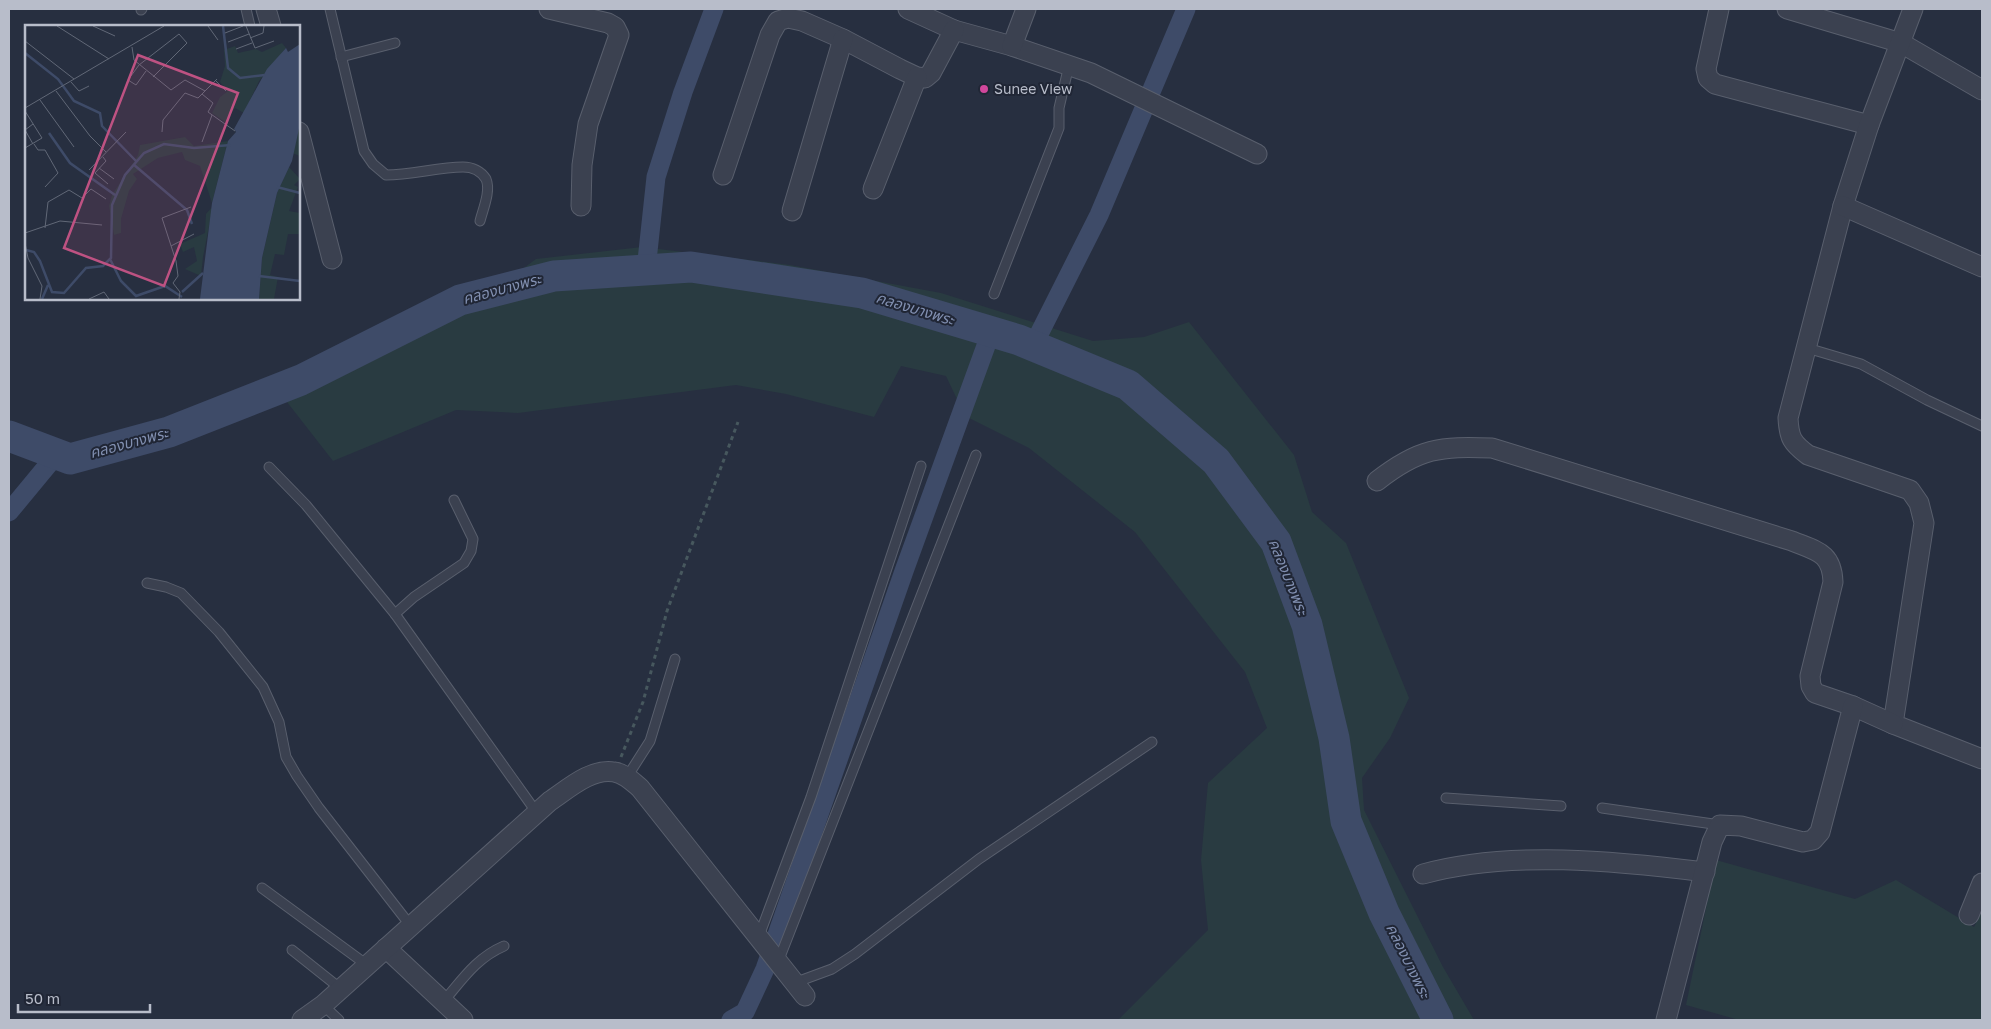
<svg xmlns="http://www.w3.org/2000/svg" width="1991" height="1029" viewBox="0 0 1991 1029" font-family="'Golos Text','Noto Sans Thai',sans-serif">
	<style>
		.green { fill: #293b41 }
		.lines { fill: none; stroke-linecap: round; stroke-linejoin: round }
		.canal { stroke: #3e4b68; stroke-width: 19 }
		.river { stroke: #3e4b68; stroke-width: 31 }
		.service-casing { stroke: #595f6d; stroke-width: 11 }
		.minor-casing { stroke: #595f6d; stroke-width: 21 }
		.path { stroke: #47585e; stroke-width: 3; stroke-dasharray: 4 4; stroke-linecap: butt }
		.service { stroke: #3b4150; stroke-width: 9 }
		.minor { stroke: #3b4150; stroke-width: 19 }
		.hotel-dot { fill: #d1479c; stroke: #202635; stroke-width: 2 }
		.labels { text-anchor: middle; stroke-width: 4; stroke-linejoin: round; paint-order: stroke }
		.poi-label { font-size: 14px; fill: #b8bdca; stroke: #202635; text-anchor: start }
		.water-label { font-size: 15px; font-style: italic; fill: #818fb0; stroke: #202635 }
		.inset-river { fill: none; stroke: #3e4b68; stroke-width: 2.5 }
		.inset-road { fill: none; stroke: #616877; stroke-width: 1 }
		.view { fill: #be5282; fill-opacity: 0.15; stroke: #be5282; stroke-width: 2.5 }
		.inset-edge { fill: none; stroke: #b8bdca; stroke-width: 2.5 }
	</style>
	<rect width="100%" height="100%" fill="#272f40"/>
	<g class="green">
		<path d="M642 247 790 265 941 293 1093 341 1144 337 1189 322 1294 455 1312 512 1346 543 1409 698 1390 738 1362 778 1364 810 1443 967 1474 1020H1118L1208 930 1201 860 1208 783 1267 728 1245 672 1135 532 1029 448 965 416 946 376 901 366 874 417 786 394 736 385 518 413 456 410 333 461 287 402 377 352 473 305 536 259Z"/>
		<path d="M1716 860 1855 899 1896 880 1974 927 1982 911V1020H1739L1686 1005Z"/>
	</g>
	<g class="lines">
		<g class="canal">
			<path d="M646 270 656 177 683 92 714 9"/>
			<path d="M1033 346 1099 215 1186 9"/>
			<path d="M9 512 57 454"/>
			<path d="M731 1020 745 1012 765 969 904 571 991 332"/>
		</g>
		<path class="river" d="M9 436 70 459 169 432 301 380 460 300 554 276 691 267 862 293 1019 340 1128 385 1216 461 1276 542 1307 625 1334 738 1346 821 1384 913 1438 1020"/>
		<defs>
			<g id="service">
				<path d="M246 9 250 26"/>
				<path d="M330 9 364 151 373 164 386 175C412 175 438 167 463 167 472 167 481 171 486 179 491 191 483 209 480 221"/>
				<path d="M141 10 142 9"/>
				<path d="M341 57 395 43"/>
				<path d="M994 294 1059 128V108L1069 65"/>
				<path d="M1807 348 1861 364 1927 400 1982 426"/>
				<path d="M269 467 306 505 395 614 537 813"/>
				<path d="M147 583 166 587 181 593 219 632 263 687 279 722 286 757 297 776 319 808 410 925"/>
				<path d="M395 614 414 597 464 563 471 551 473 539 454 500"/>
				<path d="M627 777 650 741 675 659"/>
				<path d="M1446 798 1561 806"/>
				<path d="M1602 808 1720 825"/>
				<path d="M262 888 367 965"/>
				<path d="M759 936 811 797 921 466"/>
				<path d="M292 950 341 989"/>
				<path d="M778 962 976 455"/>
				<path d="M794 983 832 969 855 954 979 859 1152 742"/>
				<path d="M443 1002C462 980 476 958 504 946"/>
				<path d="M323 1005 339 1020"/>
			</g>
			<g id="minor">
				<path d="M266 9 271 26"/>
				<path d="M549 9 608 23 615 27 619 35 588 124 582 165 581 206"/>
				<path d="M908 9 954 30 1012 46 1091 73 1257 154"/>
				<path d="M1719 9 1706 69 1708 78 1715 84 1869 125"/>
				<path d="M1787 9 1901 43 1982 90"/>
				<path d="M1913 9 1869 125 1843 206 1788 418C1789 438 1792 443 1808 455L1910 490 1919 503 1924 523 1893 724 1982 759"/>
				<path d="M1012 46 1026 9"/>
				<path d="M299 132 332 259"/>
				<path d="M723 175 770 35 778 21 788 18 802 21 843 39 900 69 917 77 925 78 931 73 954 30"/>
				<path d="M873 189 917 77"/>
				<path d="M1843 206 1982 267"/>
				<path d="M792 211 843 39"/>
				<path d="M1377 481C1419 448 1440 446 1492 448L1792 541C1816 551 1832 552 1833 582L1810 676 1811 686 1815 693 1853 706 1893 724"/>
				<path d="M1423 874C1509 850 1617 861 1705 872"/>
				<path d="M1969 915 1982 883"/>
				<path d="M386 948 463 1020"/>
				<path d="M302 1020 323 1005 550 801C568 789 591 768 614 772 624 773 633 782 640 788L805 996"/>
				<path d="M1666 1020 1712 842 1720 825 1741 826 1803 842 1813 840 1820 832 1853 706"/>
			</g>
		</defs>
		<use href="#service" class="service-casing"/>
		<use href="#minor" class="minor-casing"/>
		<path class="path" d="M621 757 643 702 667 611 738 422"/>
		<use href="#service" class="service"/>
		<use href="#minor" class="minor"/>
	</g>
	<circle class="hotel-dot" cx="984" cy="89" r="5"/>
	<g class="labels">
		<g class="poi-label">
			<text x="994" y="94">Sunee View</text>
		</g>
		<g class="water-label">
			<text transform="translate(502 289) rotate(-15)" y="5">คลองบางพระ</text>
			<text transform="translate(915 309) rotate(17)" y="5">คลองบางพระ</text>
			<text transform="translate(129 443) rotate(-15)" y="5">คลองบางพระ</text>
			<text transform="translate(1288 577) rotate(68)" y="5">คลองบางพระ</text>
			<text transform="translate(1408 961) rotate(64)" y="5">คลองบางพระ</text>
		</g>
	</g>
	<g transform="translate(25 25)">
		<rect width="275" height="275" fill="#272f40"/>
		<path d="M257 18 261 23 234 56 219 88 210 83 200 97 187 88 195 72 203 66 195 57 200 41 199 25 210 21 213 28 231 24 237 27ZM275 99V131L267 128ZM160 112 169 121 203 116 187 178 175 141 160 135 157 127 133 133 108 149 112 154 104 166 96 194V208L89 210 84 181 87 170 113 130 115 120ZM264 142 275 154 269 160 273 162 264 186 275 188V209H263L259 230 250 229 245 250 253 252 249 274H234L237 233 252 168ZM188 181 178 232 176 251 160 244 172 236 169 222 158 227 155 219 180 208 181 189Z" fill="#293b41"/>
		<path d="M275 19V99L267 136 252 168 237 233 234 274H175L187 178 203 116 211 107 209 104 242 44 261 23 263 27Z" fill="#3e4b68"/>
		<path class="inset-river" d="M198 1 203 43 215 53 240 50M0 28 33 54 49 76 75 88 77 101 111 136M24 108 45 138 90 170M108 139 162 185 167 199M252 162 275 168M1 225 9 227 15 236 27 267 39 268 61 243 78 241 86 233 87 180 100 150 119 128 139 119 169 123 206 120M85 234 96 256 111 271 140 261 157 272M234 251 275 256M157 267 178 248M17 274 23 260"/>
		<path class="inset-road" d="M32 1 84 34M68 1 90 11M183 1 193 15M221 1 230 23 249 16M200 8 218 1M225 13 238 8 239 1M0 16 49 54M203 17 224 9M107 22 109 35 146 65 160 55 180 66 192 54M211 24 227 18M121 46 111 60 103 55 114 40 154 9 162 18 128 52M190 55 201 66M46 57 54 66 64 61M31 66 65 111 81 127M177 69 188 78 183 87 210 106M15 75 49 122M0 83 139 1M0 86 17 113 0 123M137 107 138 95 160 68 173 73 180 66M177 117 187 90M8 119 0 105 8 99M9 119 13 125H20L33 148 20 162M78 132 81 136 70 148 83 159M74 143 89 154M64 145 101 107M20 203 23 177 44 165 57 173 66 164 81 174M0 208 35 196 77 200M0 218 3 233 17 261 15 274M146 221 169 209M64 274 79 267 84 274M154 274 155 267 148 258 153 251 151 236 137 193 166 182"/>
		<path class="view" d="M113 30 213 68 139 261 39 223Z"/>
		<rect width="275" height="275" class="inset-edge"/>
	</g>
	<rect width="1991" height="1029" fill="none" stroke="#b8bdca" stroke-width="20"/>
	<path d="M18 1004v8h132v-8" fill="none" stroke="#b8bdca" stroke-width="2.5"/>
	<text x="25" y="1004" font-size="15" fill="#b8bdca" stroke="#202635" stroke-width="4" paint-order="stroke">50 m</text>
</svg>
